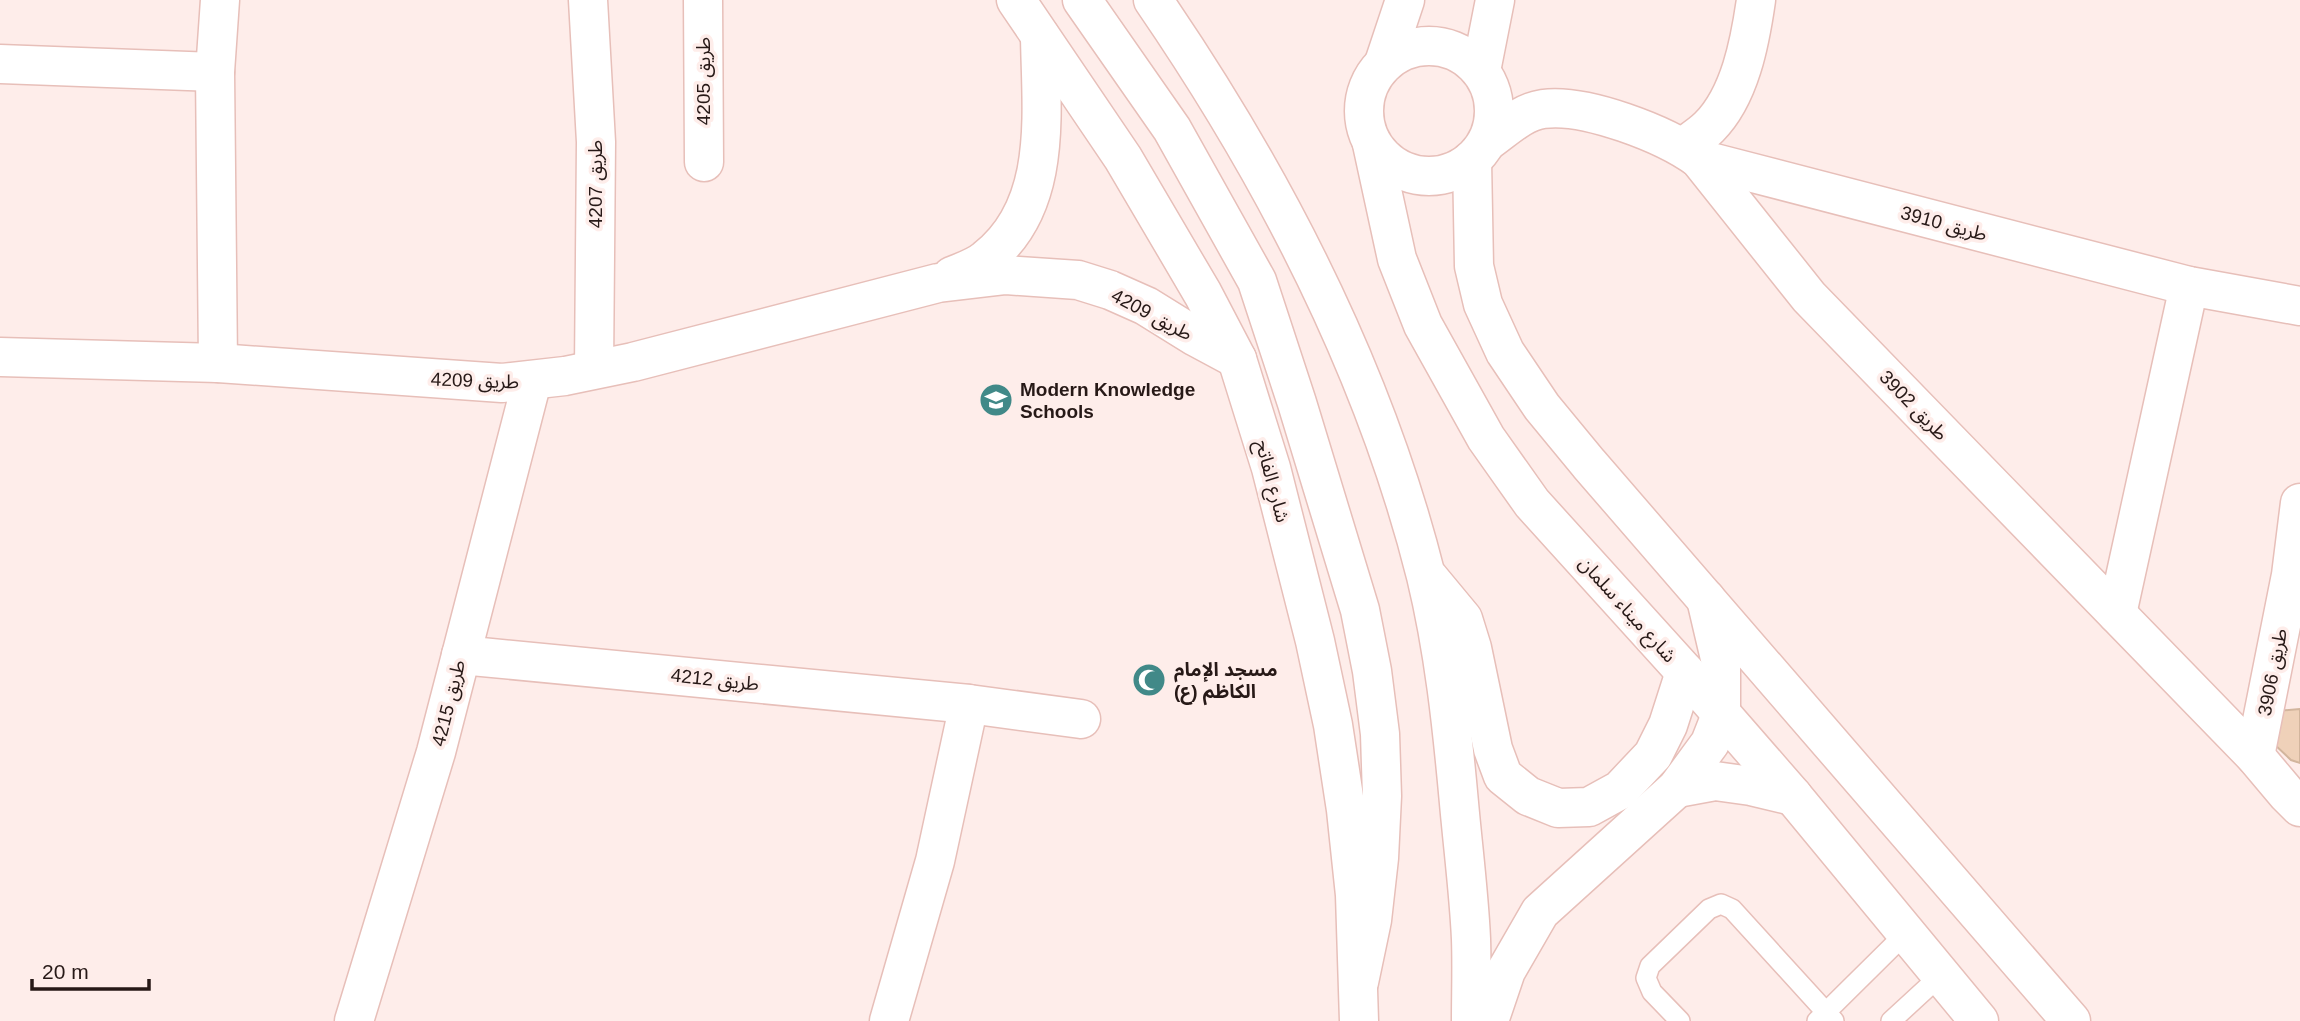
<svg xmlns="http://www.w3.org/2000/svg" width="2300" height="1021" viewBox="0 0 2300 1021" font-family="Helvetica,'Noto Sans Arabic',sans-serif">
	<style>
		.building { fill: #efd1b9; stroke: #d2b59d; stroke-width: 2 }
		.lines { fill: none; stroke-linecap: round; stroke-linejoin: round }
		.lane-casing { stroke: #e7bfb9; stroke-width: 22 }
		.street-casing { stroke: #e7bfb9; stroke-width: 41 }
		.secondary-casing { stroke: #e7bfb9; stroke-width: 41 }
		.primary-casing { stroke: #e7bfb9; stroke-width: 41 }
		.highway-casing { stroke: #e7bfb9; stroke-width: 41 }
		.lane { stroke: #fff; stroke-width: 19 }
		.street { stroke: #fff; stroke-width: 38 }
		.secondary { stroke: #fff; stroke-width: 38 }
		.primary { stroke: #fff; stroke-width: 38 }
		.highway { stroke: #fff; stroke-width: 38 }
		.labels { text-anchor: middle; stroke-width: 7; stroke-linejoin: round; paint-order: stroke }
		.street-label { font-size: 19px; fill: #271917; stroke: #feedea }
		.poi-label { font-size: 19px; font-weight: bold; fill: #271917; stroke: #feedea; text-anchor: start }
	</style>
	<rect width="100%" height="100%" fill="#feedea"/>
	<path class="building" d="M2300 709V763L2291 760 2274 744 2266 712Z"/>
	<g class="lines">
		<defs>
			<g id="lane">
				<path d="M1680 1021 1652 992 1646 978 1650 966 1709 909 1721 904 1732 909 1834 1021"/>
				<path d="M1817 1021 1906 933"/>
				<path d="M1891 1021 1941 975"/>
			</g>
			<g id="street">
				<path d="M588 0 596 142 594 369"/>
				<path d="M703 0 704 162"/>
				<path d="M1384 63 1405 0"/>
				<path d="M0 64 215 72"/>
				<path d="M1481 71 1495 0"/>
				<path d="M1488 141C1505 129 1522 112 1543 109 1585 103 1665 134 1699 159L1809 297 2255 756 2287 794 2300 807"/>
				<path d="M1683 147C1691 141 1701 135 1709 127 1740 96 1750 42 1756 0"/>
				<path d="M1699 159 2189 286 2300 306"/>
				<path d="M952 276C964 271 977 267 986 259 1054 206 1041 112 1040 36"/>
				<path d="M0 357 218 363 502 383 565 376 633 362 938 283 1006 275 1078 280 1110 290 1146 306 1196 337 1237 359"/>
				<path d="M218 363 215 72 220 0"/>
				<path d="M2117 614 2189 286"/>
				<path d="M461 655 969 704 1081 719"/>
				<path d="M2255 756 2291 575 2300 503"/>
				<path d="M354 1021 436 752 532 381"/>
				<path d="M889 1021 935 861 969 704"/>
			</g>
			<g id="secondary">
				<circle cx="1429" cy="111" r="65"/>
				<path d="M1372 144 1397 259 1423 325 1486 438 1532 503 1685 672 1793 796 1979 1021"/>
				<path d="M1472 160 1474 266 1483 304 1505 352 1542 407 1589 464 2071 1021"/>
			</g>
			<g id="primary">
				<path d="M1016 0 1123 158 1203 294 1237 359 1271 468 1315 641 1333 725 1346 810 1355 895 1359 1021"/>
				<path d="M1153 0C1273 175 1374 369 1426 576 1444 650 1452 726 1459 803 1463 848 1469 894 1471 939 1472 966 1471 994 1471 1021"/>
				<path d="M1429 578 1463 619 1472 648 1493 749 1503 776 1528 796 1558 808 1589 807 1620 790 1653 755 1668 725 1685 672"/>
				<path d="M1677 788 1715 781 1751 786 1793 796"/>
				<path d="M1489 1021 1506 971 1540 912 1677 788 1710 743 1721 715V663L1706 599"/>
			</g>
			<path id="highway" d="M1082 0 1172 129 1257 281 1297 403 1360 610 1372 671 1380 734 1382 796 1379 858 1372 920 1359 982"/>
		</defs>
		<use href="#lane" class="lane-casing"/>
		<use href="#street" class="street-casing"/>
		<use href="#secondary" class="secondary-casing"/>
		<use href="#primary" class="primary-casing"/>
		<use href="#highway" class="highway-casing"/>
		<use href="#lane" class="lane"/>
		<use href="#street" class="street"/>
		<use href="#secondary" class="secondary"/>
		<use href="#primary" class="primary"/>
		<use href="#highway" class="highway"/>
	</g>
	<defs>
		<symbol id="school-disc" viewBox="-11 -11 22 22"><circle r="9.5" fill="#418988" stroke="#feedea"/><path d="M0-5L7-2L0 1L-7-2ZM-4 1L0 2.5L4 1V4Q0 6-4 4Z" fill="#fff"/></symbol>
		<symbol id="mosque-disc" viewBox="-11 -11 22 22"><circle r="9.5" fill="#418988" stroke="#feedea"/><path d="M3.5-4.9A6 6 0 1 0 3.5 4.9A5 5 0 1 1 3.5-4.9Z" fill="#fff"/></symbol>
	</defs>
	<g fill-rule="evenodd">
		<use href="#school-disc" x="977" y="381" width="38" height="38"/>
		<use href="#mosque-disc" x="1130" y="661" width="38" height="38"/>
	</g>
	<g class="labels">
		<g class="street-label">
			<text transform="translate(703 81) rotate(-90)" y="7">طريق 4205</text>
			<text transform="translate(595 184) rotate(-90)" y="7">طريق 4207</text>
			<text transform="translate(1944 223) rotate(15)" y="7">طريق 3910</text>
			<text transform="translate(1152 314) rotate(28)" y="7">طريق 4209</text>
			<text transform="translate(475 380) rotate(2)" y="7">طريق 4209</text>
			<text transform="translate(1914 405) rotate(46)" y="7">طريق 3902</text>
			<text transform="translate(1273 481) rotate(75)" y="7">شارع الفاتح</text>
			<text transform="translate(1628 609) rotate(48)" y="7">شارع ميناء سلمان</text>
			<text transform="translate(2272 672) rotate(-79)" y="7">طريق 3906</text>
			<text transform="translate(715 679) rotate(6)" y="7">طريق 4212</text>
			<text transform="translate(448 703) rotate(-76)" y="7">طريق 4215</text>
		</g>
		<g class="poi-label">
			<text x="1020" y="396">Modern Knowledge<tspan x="1020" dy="22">Schools</tspan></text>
			<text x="1174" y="676">مسجد الإمام<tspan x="1174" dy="22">الكاظم (ع)</tspan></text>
		</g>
	</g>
	<path d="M32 979v10h117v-10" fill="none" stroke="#271917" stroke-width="3.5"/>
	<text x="42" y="979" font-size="21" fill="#271917" stroke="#feedea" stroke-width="5" paint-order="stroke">20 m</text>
</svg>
